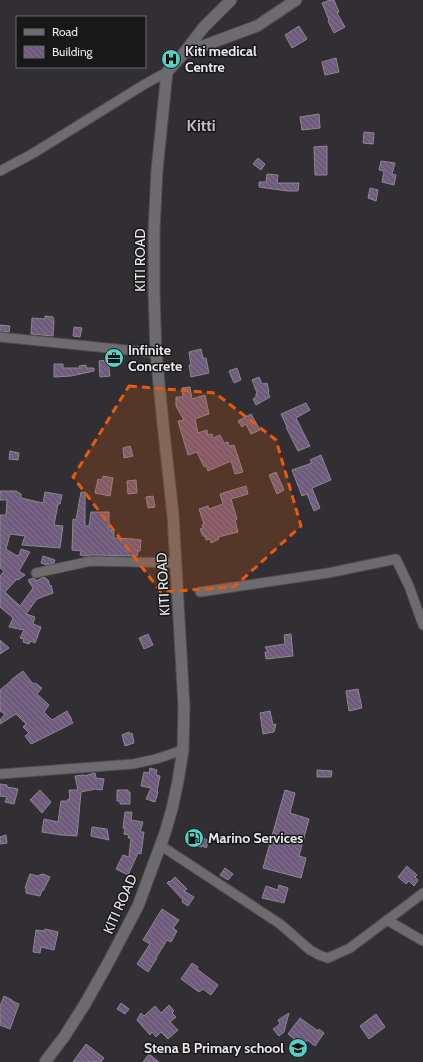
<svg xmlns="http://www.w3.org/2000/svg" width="423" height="1062" viewBox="0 0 423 1062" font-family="Cabin,sans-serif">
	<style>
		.building { fill: url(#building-back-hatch); stroke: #8b898d }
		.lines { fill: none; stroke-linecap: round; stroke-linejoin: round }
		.minor-casing { stroke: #4f4d50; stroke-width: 11 }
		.tertiary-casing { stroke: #4f4d50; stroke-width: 13 }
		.minor { stroke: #6d6b6f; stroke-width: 9 }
		.tertiary { stroke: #6d6b6f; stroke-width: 11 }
		.marked { fill: #e8590c; fill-opacity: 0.2; stroke: #e8590c; stroke-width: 3; stroke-dasharray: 8 5; stroke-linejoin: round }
		.labels { text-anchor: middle; stroke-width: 3; stroke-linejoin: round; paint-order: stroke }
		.poi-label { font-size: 14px; font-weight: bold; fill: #e8e7e9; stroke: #191819; text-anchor: start }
		.street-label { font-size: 14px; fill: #e8e7e9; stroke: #191819 }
		.quarter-label { font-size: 16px; font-weight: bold; fill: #c1bec2; stroke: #191819 }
	</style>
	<defs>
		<pattern id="building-back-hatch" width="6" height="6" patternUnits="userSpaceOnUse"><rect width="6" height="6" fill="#6f5b7c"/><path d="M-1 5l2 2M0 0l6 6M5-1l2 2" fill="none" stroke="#84738f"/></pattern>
	</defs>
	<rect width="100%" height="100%" fill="#312f33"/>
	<g class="building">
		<path d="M330 0H334L339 12 337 13 345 27 334 33 328 21 329 20 322 3Z"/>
		<path d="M299 26 307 39 292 48 285 35Z"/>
		<path d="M336 58 339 72 325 75 322 62Z"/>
		<path d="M319 114 320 128 302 130 300 117Z"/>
		<path d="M364 132 374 133 373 144 363 143Z"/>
		<path d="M327 146V175H315L314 147Z"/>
		<path d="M258 158 265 164 261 170 253 164Z"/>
		<path d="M381 161 395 163 392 174 396 175 394 185 382 182 384 171 379 170Z"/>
		<path d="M267 174 278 175 277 183H299L298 191H288L259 187V182H266Z"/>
		<path d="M370 188 378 190 376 201 368 198Z"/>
		<path d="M45 316 53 317 54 321 53 336 31 334 32 318 45 319Z"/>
		<path d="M0 325 10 326 9 332 0 331Z"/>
		<path d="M74 327 82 328 80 337 73 336Z"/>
		<path d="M201 349 203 358H206L209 373 191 377 189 365H191L189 352Z"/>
		<path d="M108 360 110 376 100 377 99 361Z"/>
		<path d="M54 364H63V368H80L79 366 86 365V368H94V371L71 376 54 377Z"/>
		<path d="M237 368 241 380 234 383 229 371Z"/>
		<path d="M259 377 262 384 267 383 269 392 268 393 270 397 256 405 253 399 256 397V394L257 393 252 380Z"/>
		<path d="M190 387 192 399 205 395 209 414 195 419 198 433 207 430 208 435 212 434 213 438 220 435 224 443 228 442 229 446 234 445 243 472 235 474 231 461 208 471 206 466 204 467 197 452 188 455 178 421 184 420 176 406V397H183L182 388Z"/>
		<path d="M306 403 310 410 296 418 310 446 298 451 286 427H287L281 414Z"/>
		<path d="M251 414 260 430 251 434 246 424 242 427 238 421Z"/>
		<path d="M130 446 133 456 124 458 123 448Z"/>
		<path d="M10 451 19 453 18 460 9 459Z"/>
		<path d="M321 455 331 480 312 488 320 508 314 511 307 494 302 496 292 470 312 463 310 460Z"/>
		<path d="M276 472 284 490 277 494 269 475Z"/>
		<path d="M103 476 113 478 110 496 95 493 98 479 102 480Z"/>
		<path d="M136 480 137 493 128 494 127 481Z"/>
		<path d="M246 486 248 494 231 499 237 519 235 520 238 532 218 537 219 539 211 543 210 539 206 540V537L203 536 200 529 203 528 202 525 204 524 199 509 208 506 209 509 223 504 220 494Z"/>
		<path d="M0 491H17V492L21 494V498L43 503 45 492 62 495 60 504H58L54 525 63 526 60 548 22 545 25 536 10 534 6 549 17 556V555L19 556 21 549 30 552 19 571 25 575 18 580 17 579 5 592 20 606 33 588 28 580 33 578 35 579 36 581 44 577 48 580 50 586 51 585 53 593 37 599 26 614 35 617 33 624 41 627 35 643 31 641 29 644 23 642 24 639 20 638 24 630 9 627 13 618 0 607V576L4 571 0 568V515H6L7 500H0Z"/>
		<path d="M81 492H85V526H89L91 512H109V530H114V538L133 539 141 540 140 551H138L137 556 91 555 85 556 80 555 81 551 72 550 73 519 76 520Z"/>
		<path d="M153 496 155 507 148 508 146 497Z"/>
		<path d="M43 556 55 560 54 563 47 565 41 563Z"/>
		<path d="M148 634 153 645 144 649 139 638Z"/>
		<path d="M291 634 293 656 266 659 265 652H268L265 647 285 644 284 635Z"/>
		<path d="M0 640 9 648 0 654Z"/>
		<path d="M23 671 33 684 35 683 42 688 37 694 49 705 44 712 52 720 67 711 72 720H71L73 723 31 744 25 736 29 733 23 727 26 724 16 714 0 724V720L5 714 0 711V690L12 680H11Z"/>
		<path d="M358 689 362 708 349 711 346 691Z"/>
		<path d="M270 711 273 725 276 724 274 732 263 734 260 713Z"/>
		<path d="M129 732 130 734 132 733 134 743 125 746 122 735Z"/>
		<path d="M150 768 157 770 156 775 160 776 157 791 158 792 155 802 146 799 151 788 141 786 144 772 149 773Z"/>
		<path d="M317 770 332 771 331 777H317Z"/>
		<path d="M95 773 96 778 104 779 102 790 95 789 81 792 77 836 61 835 42 832 44 819 58 822 61 801H68V799H70L69 790H78L75 776 84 775V776Z"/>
		<path d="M0 784 7 785V787L18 789 14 804 5 802 7 797 0 796Z"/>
		<path d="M40 790 51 802 42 813 30 800Z"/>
		<path d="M117 790H128V792H130V804H120V801H117Z"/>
		<path d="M285 790 295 793 290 813 309 819 299 856 306 858 301 878 263 868Z"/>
		<path d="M125 812H132L131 820 143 822 140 832H144L141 854 138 853 128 875 116 869 123 855 129 857 131 838H128L129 835 124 834 125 828H123Z"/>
		<path d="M92 827 107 829 109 840 91 836Z"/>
		<path d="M191 832 209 841 206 848 203 846 201 847 187 841Z"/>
		<path d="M6 835 7 843 0 844V837Z"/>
		<path d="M407 866 417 875 415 877 418 880 414 886 409 881 406 884 398 877Z"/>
		<path d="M225 868 233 874 228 880 220 875Z"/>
		<path d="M30 874 37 876 43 874 50 877 43 891 42 890 40 896 26 893V889L25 888Z"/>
		<path d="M175 877 187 889 184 891 194 897 188 906 182 902 183 900 167 883 169 881 170 882Z"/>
		<path d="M279 885 288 888 284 903 262 898 266 886 278 890Z"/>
		<path d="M162 909 179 920 173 928 177 931 171 942 167 940 156 958H157L148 972 137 964 150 944 143 940Z"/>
		<path d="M45 929 58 932 54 950 41 947 40 953 33 952 36 930 45 931Z"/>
		<path d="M192 963 198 967 197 969 218 985 211 995 203 989 199 992 181 979Z"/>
		<path d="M4 996 12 1000V1001L19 1004 10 1029 0 1025V1006Z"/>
		<path d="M121 1003 129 1009 125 1014 117 1009Z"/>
		<path d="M169 1005 174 1011 172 1013 176 1017 170 1022 178 1030 168 1039 161 1032 156 1037 152 1032 150 1035 137 1020 141 1013 144 1016 155 1006 161 1013Z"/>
		<path d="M289 1013 284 1032 279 1036 273 1029 280 1024 278 1020Z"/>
		<path d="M376 1014 385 1027 369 1039 360 1026Z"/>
		<path d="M300 1018 318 1031 319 1029 324 1033 315 1046 307 1040 303 1046 288 1034Z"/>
		<path d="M86 1044 104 1058 101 1062H73Z"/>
		<path d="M149 1054 159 1062H143Z"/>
	</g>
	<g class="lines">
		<defs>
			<g id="minor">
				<path d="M0 171 32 154 145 84 167 72"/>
				<path d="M0 337 156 353"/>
				<path d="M36 573 91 561 176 563"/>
				<path d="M200 592 328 573 396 559 409 586 423 625"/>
				<path d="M0 774 133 764 156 759 183 750"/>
				<path d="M160 845 280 924 310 950 319 955 328 958 350 948 406 906 423 893"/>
				<path d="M387 920 423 941"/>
			</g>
			<g id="tertiary">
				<path d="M184 53 203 28 231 0"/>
				<path d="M45 1062 64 1037 85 1004 107 965 138 906 165 833 172 809 178 781 183 750 184 707 182 671 173 515 163 424 156 353 154 294V231L157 170 167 72 184 53 257 26 296 0"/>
			</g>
		</defs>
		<use href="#minor" class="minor-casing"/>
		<use href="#tertiary" class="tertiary-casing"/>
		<use href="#minor" class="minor"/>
		<use href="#tertiary" class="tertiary"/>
	</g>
	<path class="marked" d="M129 386 215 393 276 440 301 526 234 587 161 592 73 477Z"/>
	<defs>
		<symbol id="hospital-disc" viewBox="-11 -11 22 22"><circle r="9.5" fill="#56cec4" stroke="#191819"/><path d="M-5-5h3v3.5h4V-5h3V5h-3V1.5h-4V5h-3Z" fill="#111"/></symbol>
		<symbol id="office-disc" viewBox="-11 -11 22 22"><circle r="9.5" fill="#56cec4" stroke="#191819"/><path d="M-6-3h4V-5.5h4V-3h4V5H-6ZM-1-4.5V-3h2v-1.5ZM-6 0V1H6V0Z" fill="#111"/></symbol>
		<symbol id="fuel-disc" viewBox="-11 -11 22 22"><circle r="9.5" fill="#56cec4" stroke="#191819"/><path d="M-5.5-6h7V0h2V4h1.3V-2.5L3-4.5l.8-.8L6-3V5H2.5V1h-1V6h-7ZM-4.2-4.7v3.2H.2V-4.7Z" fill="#111"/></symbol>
		<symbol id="school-disc" viewBox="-11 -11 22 22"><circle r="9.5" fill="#56cec4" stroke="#191819"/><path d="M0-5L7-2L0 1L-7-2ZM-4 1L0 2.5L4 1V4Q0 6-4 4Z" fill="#111"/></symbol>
	</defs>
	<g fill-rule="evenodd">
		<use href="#hospital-disc" x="160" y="48" width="22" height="22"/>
		<use href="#office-disc" x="103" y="347" width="22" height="22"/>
		<use href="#fuel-disc" x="183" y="827" width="22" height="22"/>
		<use href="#school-disc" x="287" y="1037" width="22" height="22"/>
	</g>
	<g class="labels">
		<g class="poi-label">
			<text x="185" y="56">Kiti medical<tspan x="185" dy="16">Centre</tspan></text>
			<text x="128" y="355">Infinite<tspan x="128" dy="16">Concrete</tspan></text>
			<text x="208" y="843">Marino Services</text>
			<text x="284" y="1053" text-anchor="end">Stena B Primary school</text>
		</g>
		<g class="street-label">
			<text transform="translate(140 260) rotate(-90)" y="5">KITI ROAD</text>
			<text transform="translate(163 584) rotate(-93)" y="5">KITI ROAD</text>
			<text transform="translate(120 904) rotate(-66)" y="5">KITI ROAD</text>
		</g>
		<g class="quarter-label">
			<text x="201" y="131">Kitti</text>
		</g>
	</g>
	<rect x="16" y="16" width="130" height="52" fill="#191819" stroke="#6c6b6c"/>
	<rect x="24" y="29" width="20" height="6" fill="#6d6b6f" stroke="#6c6b6c"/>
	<text x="52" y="36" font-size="12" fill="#e8e7e9">Road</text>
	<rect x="24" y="46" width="20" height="12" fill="url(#building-back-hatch)" stroke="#6c6b6c"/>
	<text x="52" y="56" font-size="12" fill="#e8e7e9">Building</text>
</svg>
